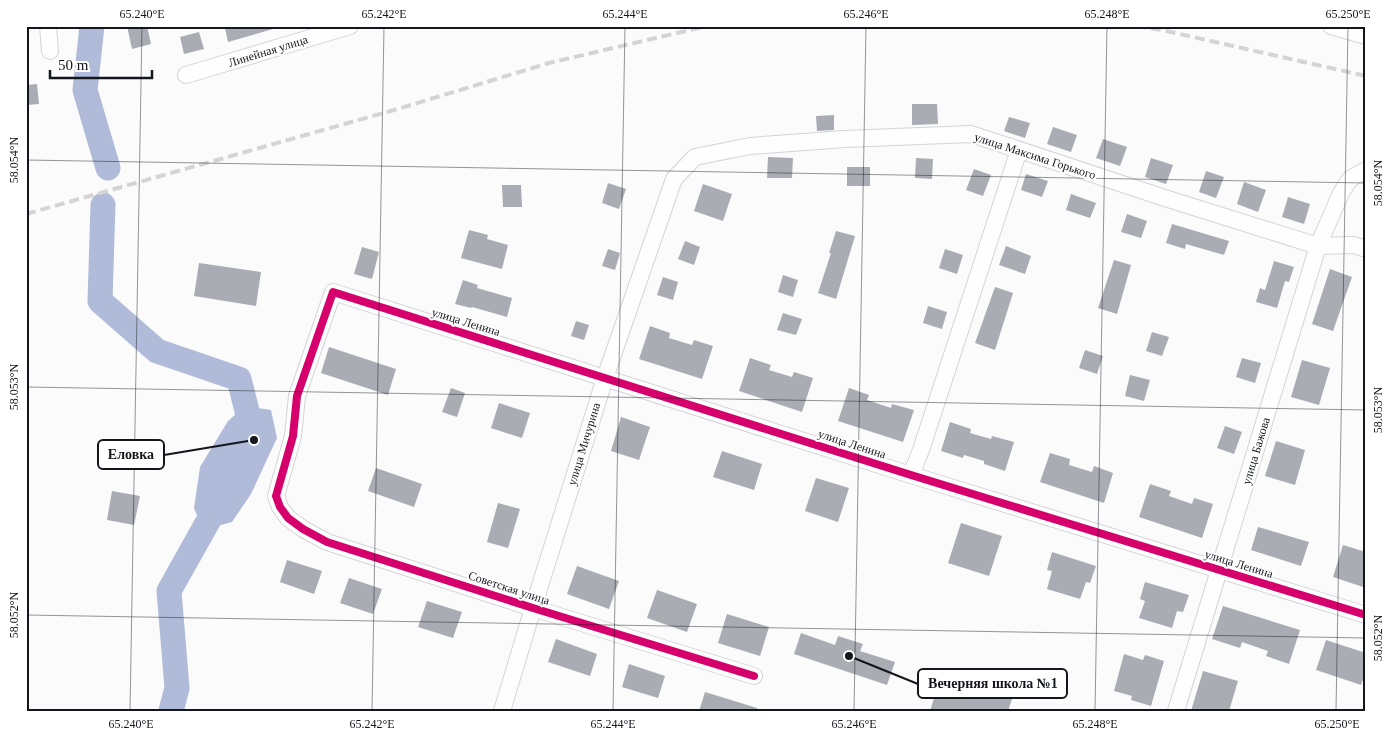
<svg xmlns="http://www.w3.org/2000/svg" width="1392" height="737" viewBox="0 0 1392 737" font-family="'Times New Roman',serif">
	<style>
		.water { fill: #afbbd8 }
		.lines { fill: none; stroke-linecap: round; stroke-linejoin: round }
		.river { stroke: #afbbd8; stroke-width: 25 }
		.building { fill: #a9acb3 }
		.minor-casing { stroke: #d3d4d8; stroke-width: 18 }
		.minor { stroke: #fefefe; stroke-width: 16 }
		.rail { stroke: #d4d4d4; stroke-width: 4; stroke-dasharray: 10 5; stroke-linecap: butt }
		.cycleway-casing { stroke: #fff; stroke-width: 11 }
		.cycleway { stroke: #d6006c; stroke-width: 8 }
		.ticks { fill: none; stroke: #13161d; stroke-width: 1; stroke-opacity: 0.45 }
		.labels { text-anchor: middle; stroke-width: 4; stroke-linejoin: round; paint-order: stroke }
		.street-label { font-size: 12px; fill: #13161d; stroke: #fff }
		.leader { fill: none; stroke: #13161d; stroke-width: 2 }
		.callout-dot { fill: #13161d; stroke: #fff; stroke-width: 2 }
		.callout { fill: #fff; stroke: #13161d; stroke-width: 2 }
		.callout-label { font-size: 14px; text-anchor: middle; font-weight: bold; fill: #13161d }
		.neatline { fill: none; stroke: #13161d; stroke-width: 2 }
		.ticks-label { font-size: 12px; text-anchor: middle; fill: #13161d }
	</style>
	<rect width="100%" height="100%" fill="#fbfbfb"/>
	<path class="water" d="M245 406 271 410 277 438 251 494 232 522 203 530 194 508 200 467 228 421Z"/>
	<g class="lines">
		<g class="river">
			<path d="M92 26 85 90 108 168"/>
			<path d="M103 205 100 301 157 351 239 379 254 439"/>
			<path d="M171 711 177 688 169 591 220 500"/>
		</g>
	</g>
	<g class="building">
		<path d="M127 26H147L151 44 132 49Z"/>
		<path d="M232 26H272L273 29 228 42 225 28Z"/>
		<path d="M199 32 204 49 184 54 180 37Z"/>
		<path d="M37 84 39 104 26 105V85Z"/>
		<path d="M912 104H937L938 124 912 125Z"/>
		<path d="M834 115V130L817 131 816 116Z"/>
		<path d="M1009 117 1030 123 1025 138 1004 131Z"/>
		<path d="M1053 127 1077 135 1071 152 1047 144Z"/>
		<path d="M1103 139 1127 147 1120 166 1096 158Z"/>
		<path d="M768 157 793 158 792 178H767Z"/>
		<path d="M916 158 933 159 932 179 915 178Z"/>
		<path d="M1151 158 1173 165 1166 184 1145 177Z"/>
		<rect x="847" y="167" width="23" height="19"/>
		<path d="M974 169 991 175 983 196 966 190Z"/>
		<path d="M1206 171 1224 177 1216 198 1199 192Z"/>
		<path d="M1026 174 1048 181 1042 197 1021 190Z"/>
		<path d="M1244 182 1266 190 1258 212 1237 204Z"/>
		<path d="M608 183 626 189 619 209 602 203Z"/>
		<path d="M703 184 732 194 723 221 694 211Z"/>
		<path d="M502 185H521L522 207H503Z"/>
		<path d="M1071 194 1096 203 1090 218 1066 210Z"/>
		<path d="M1288 197 1310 204 1304 224 1282 217Z"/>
		<path d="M1127 214 1147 221 1141 238 1121 232Z"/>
		<path d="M1172 224 1229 241 1224 255 1186 244 1185 249 1166 243Z"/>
		<path d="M469 230 488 235 487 239 508 245 502 269 461 258Z"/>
		<path d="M836 231 855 236 836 299 818 293 831 253H829Z"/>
		<path d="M685 241 700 247 694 265 678 259Z"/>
		<path d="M1006 246 1031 256 1025 274 999 265Z"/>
		<path d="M362 247 379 252 372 279 354 274Z"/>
		<path d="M608 249 620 253 615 270 602 266Z"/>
		<path d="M945 249 963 255 957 274 939 268Z"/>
		<path d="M1114 260 1131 265 1117 314 1098 308Z"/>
		<path d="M1274 261 1294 267 1289 282 1285 281 1277 308 1256 302 1260 288 1265 290Z"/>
		<path d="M199 263 261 272 256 306 194 296Z"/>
		<path d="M1330 269 1352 277 1333 331 1312 324Z"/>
		<path d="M783 275 798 280 793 297 778 292Z"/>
		<path d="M663 277 678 282 673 300 657 295Z"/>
		<path d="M463 280 478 285 477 288 512 298 507 317 472 307 471 308 455 304Z"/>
		<path d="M995 287 1013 293 995 350 975 343Z"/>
		<path d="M928 306 947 312 942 329 923 323Z"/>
		<path d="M783 313 802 319 796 335 777 330Z"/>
		<path d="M576 321 589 325 584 340 571 336Z"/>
		<path d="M650 326 670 333 669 338 692 345 694 340 713 346 702 379 639 359Z"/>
		<path d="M1152 332 1169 337 1162 356 1146 351Z"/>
		<path d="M329 347 396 369 388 395 321 373Z"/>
		<path d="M1085 350 1103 356 1097 374 1079 368Z"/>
		<path d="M750 358 771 365 769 370 792 377 794 372 813 378 802 412 739 391Z"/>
		<path d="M1242 358 1261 363 1255 383 1236 377Z"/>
		<path d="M1302 360 1330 368 1319 405 1291 397Z"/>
		<path d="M1130 375 1150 380 1144 401 1125 396Z"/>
		<path d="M451 388 465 393 457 417 442 412Z"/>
		<path d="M849 388 869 395 867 400 891 408 892 404 914 410 903 442 838 421Z"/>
		<path d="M499 403 530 413 522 438 491 428Z"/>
		<path d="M621 417 650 427 639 460 611 451Z"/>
		<path d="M950 422 971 429 970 433 991 439 992 436 1014 442 1005 471 984 464V461L964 455 963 458 941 451Z"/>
		<path d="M1225 426 1242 432 1234 454 1217 448Z"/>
		<path d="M1276 441 1305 450 1295 485 1265 476Z"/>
		<path d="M722 451 762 464 754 490 713 477Z"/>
		<path d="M1050 453 1070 459 1069 465 1092 472 1094 466 1113 473 1104 503 1040 482Z"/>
		<path d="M376 468 422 484 414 507 368 491Z"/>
		<path d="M816 478 849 488 838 522 805 511Z"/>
		<path d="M1150 484 1171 491 1169 496 1192 504 1194 498 1213 504 1202 538 1139 517Z"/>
		<path d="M112 491 140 496 134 525 107 520Z"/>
		<path d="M498 503 520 509 508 548 487 542Z"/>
		<path d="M961 523 1002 536 989 576 948 563Z"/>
		<path d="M1258 527 1309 542 1301 566 1251 550Z"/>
		<path d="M1343 545 1366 552V588L1333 577Z"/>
		<path d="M1052 552 1096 566 1090 583 1086 582 1080 599 1047 589 1052 571 1047 570Z"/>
		<path d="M287 560 322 571 314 594 280 582Z"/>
		<path d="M577 566 619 581 609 609 567 594Z"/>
		<path d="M349 578 382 589 373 614 340 603Z"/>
		<path d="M1145 582 1189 595 1183 612 1177 611 1172 628 1139 618 1145 601 1140 599Z"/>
		<path d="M657 590 697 604 687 632 647 618Z"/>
		<path d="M427 601 462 612 453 638 418 627Z"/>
		<path d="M1223 606 1300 630 1289 664 1266 656 1268 651 1242 642 1240 648 1212 639Z"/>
		<path d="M727 614 769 627 760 656 718 643Z"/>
		<path d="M801 633 835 645 838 636 863 644 860 651 895 662 887 685 794 654Z"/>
		<path d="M556 639 597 654 590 676 548 662Z"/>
		<path d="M1326 640 1366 653V671L1361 685 1316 670Z"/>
		<path d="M1124 654 1143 660 1145 655 1164 661 1151 706 1131 700 1132 696 1114 691Z"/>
		<path d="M629 664 665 676 658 698 622 687Z"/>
		<path d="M1203 671 1238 681 1229 711H1191Z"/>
		<path d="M941 676 963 683 962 689 990 699 992 692 1012 699 1008 711H930Z"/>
		<path d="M705 692 757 708V711H699Z"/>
	</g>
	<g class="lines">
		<defs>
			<g id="minor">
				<path d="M48 26 50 51"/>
				<path d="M1331 26 1366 36"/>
				<path d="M186 75 350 26"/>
				<path d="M911 475 921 450 1019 150"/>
				<path d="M754 676 533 608 327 542 303 529 288 518 280 507 276 496 293 436 297 396 333 292 911 475 1366 615"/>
				<path d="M502 711 533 608 605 378 674 179 695 157 750 146 845 139 971 134 1168 199 1318 246 1354 245 1366 249"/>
				<path d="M1176 711 1318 246 1341 193 1350 179 1366 170"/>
			</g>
		</defs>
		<use href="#minor" class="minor-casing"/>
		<use href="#minor" class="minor"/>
		<g class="rail">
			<path d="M1136 26 1162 30 1366 76"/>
			<path d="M26 214 401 108 549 63 707 26"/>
		</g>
		<defs>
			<path id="cycleway" d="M754 676 533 608 327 542 303 529 288 518 280 507 276 496 293 436 297 396 333 292 911 475 1366 615"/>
		</defs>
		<use href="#cycleway" class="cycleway-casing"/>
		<use href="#cycleway" class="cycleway"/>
	</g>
	<path class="ticks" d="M26 160 1366 183M26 387 1366 410M26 615 1366 638M130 711 142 26M372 711 384 26M613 711 625 26M854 711 866 26M1095 711 1107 26M1336 711 1348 26"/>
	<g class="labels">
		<g class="street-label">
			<text transform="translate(268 51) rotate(-17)" y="4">Линейная улица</text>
			<text transform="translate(1035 156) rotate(18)" y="4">улица Максима Горького</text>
			<text transform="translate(466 322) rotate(17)" y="4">улица Ленина</text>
			<text transform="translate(584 444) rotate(-73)" y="4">улица Мичурина</text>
			<text transform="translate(852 444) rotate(18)" y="4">улица Ленина</text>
			<text transform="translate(1256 451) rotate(-73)" y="4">улица Бажова</text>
			<text transform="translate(1239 564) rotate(17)" y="4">улица Ленина</text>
			<text transform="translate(509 588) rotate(18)" y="4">Советская улица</text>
		</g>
	</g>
	<path class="leader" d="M254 440L164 455M849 656L918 684"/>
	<g class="callout-dot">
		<circle cx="254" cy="440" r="5"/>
		<circle cx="849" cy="656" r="5"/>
	</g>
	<g class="callout">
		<rect x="98" y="440" width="66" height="29" rx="5"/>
		<rect x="918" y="669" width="149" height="29" rx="5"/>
	</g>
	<g class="callout-label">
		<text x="131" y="459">Еловка</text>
		<text x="993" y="688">Вечерняя школа №1</text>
	</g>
	<rect width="1392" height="737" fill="none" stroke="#ffffff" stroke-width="55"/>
	<path d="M50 70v8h102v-8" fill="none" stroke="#13161d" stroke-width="2.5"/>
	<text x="58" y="70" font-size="15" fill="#13161d" stroke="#ffffff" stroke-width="4" paint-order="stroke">50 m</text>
	<rect x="28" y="28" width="1336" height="682" class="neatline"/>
	<g class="ticks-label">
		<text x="142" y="18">65.240°E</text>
		<text x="384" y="18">65.242°E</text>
		<text x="625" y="18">65.244°E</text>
		<text x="866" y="18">65.246°E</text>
		<text x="1107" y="18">65.248°E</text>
		<text x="1348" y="18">65.250°E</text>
		<text transform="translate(14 160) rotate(-90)" y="4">58.054°N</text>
		<text transform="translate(1378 183) rotate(-90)" y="4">58.054°N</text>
		<text transform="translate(14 387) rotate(-90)" y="4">58.053°N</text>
		<text transform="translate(1378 410) rotate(-90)" y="4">58.053°N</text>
		<text transform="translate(14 615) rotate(-90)" y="4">58.052°N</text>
		<text transform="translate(1378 638) rotate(-90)" y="4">58.052°N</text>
		<text x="131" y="728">65.240°E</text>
		<text x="372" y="728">65.242°E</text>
		<text x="613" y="728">65.244°E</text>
		<text x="854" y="728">65.246°E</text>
		<text x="1095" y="728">65.248°E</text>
		<text x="1337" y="728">65.250°E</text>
	</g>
</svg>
